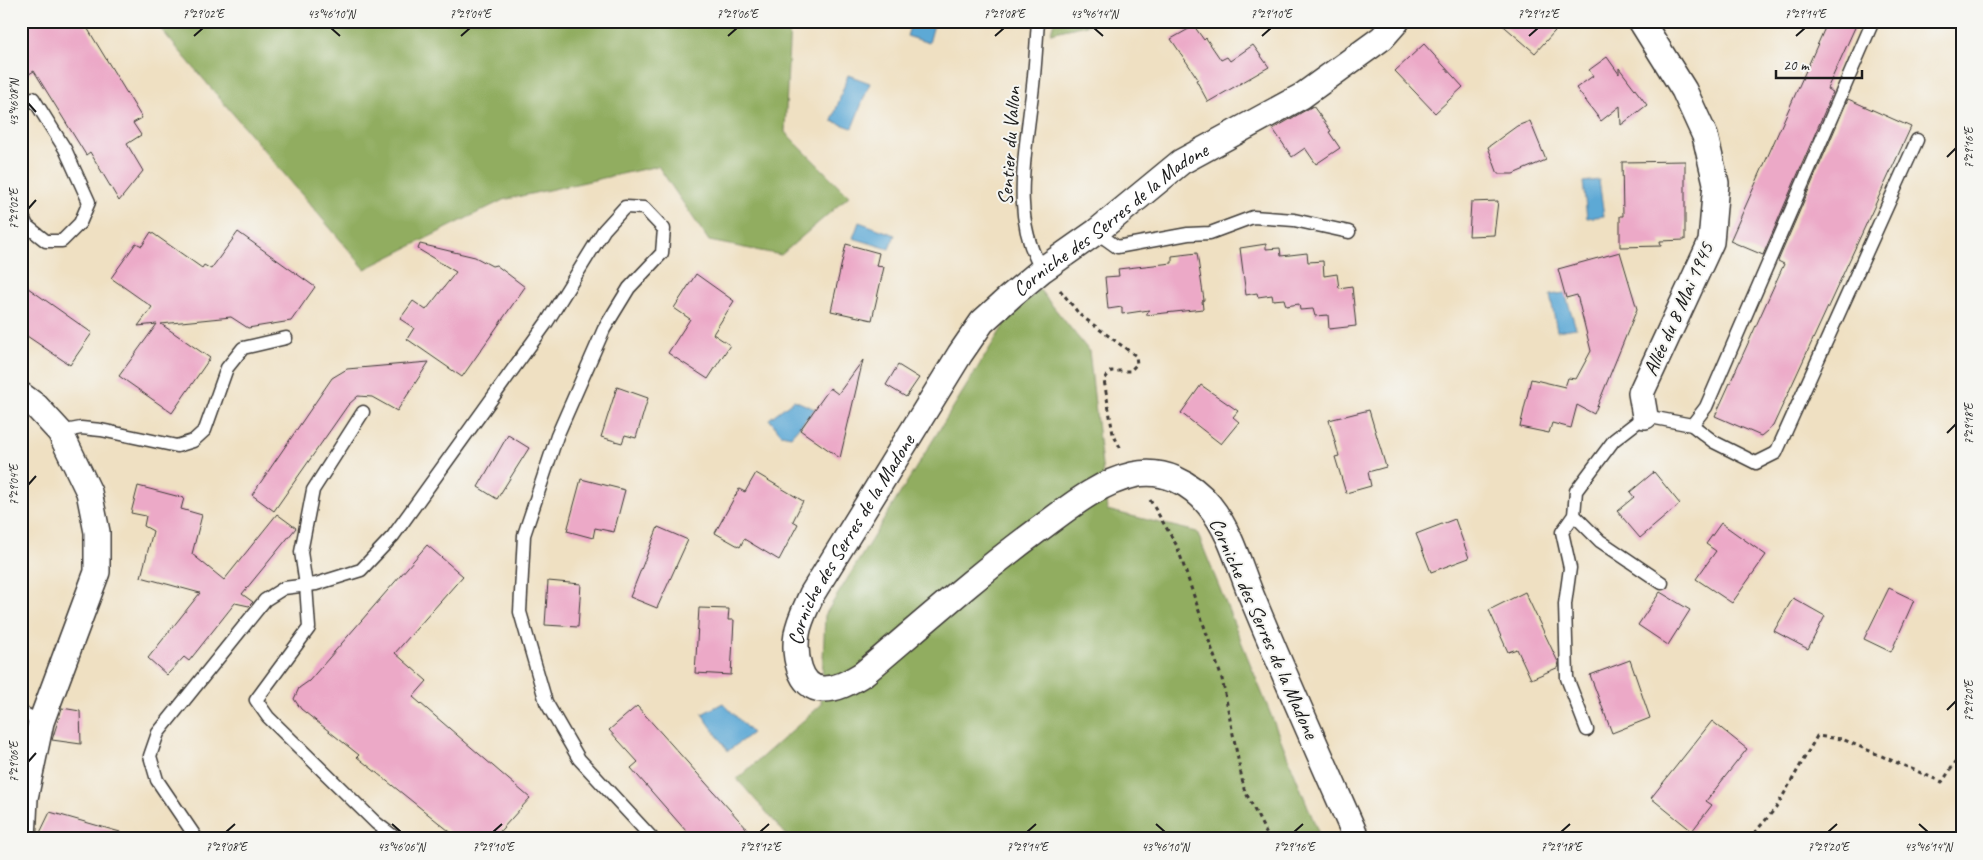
<svg xmlns="http://www.w3.org/2000/svg" width="1983" height="860" viewBox="0 0 1983 860" font-family="Caveat,sans-serif">
	<style>
		.forest { fill: #91ad60; stroke: #56643e }
		.water { fill: #5da9d5; stroke: #3c6278 }
		.building { fill: #eca9c7 }
		.lines { fill: none; stroke-linecap: round; stroke-linejoin: round }
		.service-casing { stroke: #3c3935; stroke-width: 15 }
		.minor-casing { stroke: #3c3935; stroke-width: 28 }
		.path { stroke: #3c3935; stroke-width: 3; stroke-dasharray: 4 4; stroke-linecap: butt }
		.service { stroke: #fff; stroke-width: 12 }
		.minor { stroke: #fff; stroke-width: 25 }
		.ticks { fill: none; stroke: #1c1c1c; stroke-width: 2 }
		.labels { text-anchor: middle; stroke-width: 4; stroke-linejoin: round; paint-order: stroke }
		.street-label { font-size: 21px; fill: #1c1c1c; stroke: #f6f6f2 }
		.neatline { fill: none; stroke: #1c1c1c; stroke-width: 2 }
		.ticks-label { font-size: 12px; text-anchor: middle; fill: #1c1c1c }
	</style>
	<rect width="100%" height="100%" fill="#f6f6f2"/>
	<filter id="ink" filterUnits="userSpaceOnUse"><feTurbulence type="fractalNoise" baseFrequency=".02" numOctaves="2"/><feDisplacementMap in="SourceGraphic" scale="10" xChannelSelector="R" yChannelSelector="G"/><feConvolveMatrix kernelMatrix="1 2 1 2 8 2 1 2 1" color-interpolation-filters="sRGB"/></filter>
	<filter id="wash" filterUnits="userSpaceOnUse"><feTurbulence type="fractalNoise" baseFrequency=".0096" numOctaves="4" result="noise"/><feDisplacementMap in="SourceGraphic" scale="20" xChannelSelector="R" yChannelSelector="G"/><feGaussianBlur stdDeviation="1.12" result="paint"/><feColorMatrix in="noise" values="0 0 0 0 0 0 0 0 0 0 0 0 0 0 0 0 0 1.4 0 .05"/><feComposite in="paint" operator="in"/></filter>
	<g filter="url(#wash)">
		<rect width="100%" height="100%" fill="#efe0c2"/>
		<g class="forest">
			<path d="M154 21H790L785 132 849 196 781 255 709 241 658 166 503 200 365 269Z"/>
			<path d="M1054 21H1103L1051 33Z"/>
			<path d="M1039 289 1089 351 1107 510 1197 532 1321 839H790L737 779 821 705 825 615 1009 317Z"/>
		</g>
		<g class="water">
			<path d="M912 21H935L929 43 907 36Z"/>
			<path d="M848 75 870 83 852 128 832 121Z"/>
			<path d="M1599 180 1604 216 1587 218 1583 182Z"/>
			<path d="M859 222 895 235 889 249 853 238Z"/>
			<path d="M1565 293 1576 328 1557 331 1550 295Z"/>
			<path d="M794 400 815 409 791 436 781 434 769 419Z"/>
			<path d="M723 703 752 733 728 751 702 714Z"/>
		</g>
		<g id="blocks">
			<g class="building">
				<path d="M21 21H83L142 118 133 123 141 135 127 144 143 171 119 201 90 152 86 155 34 71 21 79Z"/>
				<path d="M1498 21H1564L1535 53Z"/>
				<path d="M1828 21H1858L1827 89 1833 92 1763 255 1730 241Z"/>
				<path d="M1194 26 1204 40 1206 38 1221 60 1227 57 1230 61 1253 45 1269 67 1208 102 1196 80 1198 79 1171 39Z"/>
				<path d="M1424 44 1463 87 1435 113 1395 71Z"/>
				<path d="M1607 57 1619 74V68L1647 105 1621 125 1620 106 1601 121 1576 88 1593 76 1589 70Z"/>
				<path d="M1848 99 1911 127 1773 426 1761 436 1715 416 1784 264 1778 261Z"/>
				<path d="M1313 106 1331 131 1329 132 1340 148 1316 164 1305 148 1292 157 1273 129Z"/>
				<path d="M1530 121 1546 160 1513 174H1498L1488 147 1517 126Z"/>
				<path d="M1685 161V240L1660 241 1661 246 1620 247V216H1623L1622 162Z"/>
				<path d="M1498 201 1494 235 1469 236 1471 202Z"/>
				<path d="M151 232 202 268 204 265 211 269 238 232 315 287 291 321 248 328 231 317 161 324 210 358 172 413 119 376 157 324 138 326 152 307 111 278 136 243 142 246Z"/>
				<path d="M420 244 475 257 492 266 496 265 525 287 462 377 407 339 414 328 400 319 413 301 426 310 456 272 418 249Z"/>
				<path d="M846 244 879 253 876 266 884 267 872 320 831 311Z"/>
				<path d="M1266 244V249L1280 248 1281 256 1307 253 1308 262 1323 261 1324 276 1337 274 1339 288 1352 286 1356 326 1329 329 1328 315 1315 316 1313 309 1300 310 1299 304 1286 306 1284 299 1273 300 1272 295 1258 297 1257 293 1246 295 1240 248Z"/>
				<path d="M1620 252 1637 309 1594 414 1577 405 1571 428 1552 423 1549 433 1520 427 1531 379 1565 387 1568 378 1576 379 1591 351 1577 295 1566 298 1558 269Z"/>
				<path d="M1197 253 1204 300 1202 301 1203 309 1146 315 1149 310 1122 314V307L1108 309 1105 277 1119 276 1118 269 1172 263V256Z"/>
				<path d="M696 274 734 301 713 334 730 345 708 379 668 353 690 319 674 308Z"/>
				<path d="M21 283 92 333 70 365 21 332Z"/>
				<path d="M863 360 840 458 800 430 830 388 838 394Z"/>
				<path d="M429 362 397 411 372 397 358 396 348 405 274 511 252 495 332 378 347 369Z"/>
				<path d="M898 365 919 378 906 397 886 385Z"/>
				<path d="M1201 385 1238 411 1233 417 1239 422 1221 444 1181 413Z"/>
				<path d="M617 387 648 398 636 438 625 435 622 443 601 437Z"/>
				<path d="M1369 410 1386 467 1368 472 1371 486 1346 493 1335 457 1339 456 1329 420Z"/>
				<path d="M508 435 529 448 497 499 478 487Z"/>
				<path d="M1654 472 1680 504 1640 538 1617 511 1634 497 1630 492Z"/>
				<path d="M756 473 803 501 793 521 798 524 779 560 744 539 740 547 715 533 739 489 745 492Z"/>
				<path d="M581 479 625 490 614 532 595 528 593 538 567 531Z"/>
				<path d="M138 486 184 498 181 509 202 515 192 554 224 580 277 514 296 528 242 594 253 602 249 606 235 603 189 661 184 657 167 675 148 658 200 593 141 577 153 531 144 526 146 516 131 513Z"/>
				<path d="M1455 519 1469 558 1431 572 1416 534Z"/>
				<path d="M1721 523 1766 555 1732 603 1696 579 1716 551 1706 544Z"/>
				<path d="M658 527 688 540 657 608 630 597Z"/>
				<path d="M427 545 463 576 395 653 427 681 413 697 530 798 493 839H459L357 757 359 755 301 709 294 699 299 688 309 681Z"/>
				<path d="M548 581 581 584 578 627 545 625Z"/>
				<path d="M1889 588 1914 600 1891 652 1864 639Z"/>
				<path d="M1525 592 1558 662 1559 667 1531 679 1517 649 1508 652 1489 610Z"/>
				<path d="M1660 592 1690 610 1668 645 1638 625Z"/>
				<path d="M1793 598 1825 616 1808 649 1774 631Z"/>
				<path d="M699 608 729 609 728 620H734L731 675 695 673Z"/>
				<path d="M1630 660 1650 718 1612 733 1590 675Z"/>
				<path d="M637 706 756 839H693L631 768 638 762 609 730Z"/>
				<path d="M62 708 80 711 81 744 52 740Z"/>
				<path d="M1712 721 1747 749 1706 801 1712 805 1692 831 1651 798Z"/>
				<path d="M50 812 120 832 119 839H37Z"/>
			</g>
		</g>
	</g>
	<g filter="url(#ink)">
		<use href="#blocks" fill-opacity="0" stroke="#3c3935" stroke-width="1"/>
		<g class="lines">
			<defs>
				<g id="service">
					<path d="M1038 21C1036 48 1035 75 1031 102 1025 158 1011 218 1042 270"/>
					<path d="M21 213 27 226 46 241H62L80 223 89 202 65 149 33 98"/>
					<path d="M1096 232 1117 247 1188 234 1210 233 1253 217 1294 220 1349 232"/>
					<path d="M363 412 313 490 301 552 306 585 309 628 256 700 268 717 376 823 397 839"/>
					<path d="M1692 425 1706 407 1873 21"/>
					<path d="M60 432 81 428 101 430 177 446 193 441 205 430 227 368 243 348 286 338"/>
					<path d="M1574 515 1600 541 1662 583"/>
					<path d="M21 712 41 722"/>
					<path d="M1587 730 1567 678 1565 604 1570 568 1562 532 1574 515 1576 491 1614 440 1645 416 1692 425 1714 442 1756 463 1776 453 1917 140"/>
					<path d="M197 839 157 780 150 756 158 733 265 600 284 588 316 584 361 570 393 536 547 322 604 230 625 207 644 208 664 229 662 253 629 288 604 329 557 436 524 535 520 612 546 702 579 759 653 839"/>
				</g>
				<g id="minor">
					<path d="M1641 21 1684 90 1705 136 1716 183 1711 242 1641 393 1645 416"/>
					<path d="M21 395 36 406 60 432 89 492 97 532V572L41 722 25 798 23 839"/>
					<path id="s1" d="M1357 839C1322 760 1287 682 1254 602 1240 570 1232 533 1209 505 1191 483 1163 468 1133 475 1097 483 1067 509 1038 530 977 575 921 625 863 674 851 681 839 689 824 689 798 690 794 652 797 634 799 620 807 606 812 594L960 354 982 322 1012 295 1042 270 1096 232 1181 162 1302 96 1382 38 1397 21"/>
				</g>
			</defs>
			<use href="#service" class="service-casing"/>
			<use href="#minor" class="minor-casing"/>
			<g class="path">
				<path d="M1060 290 1080 315 1136 356 1137 364 1130 371H1111L1104 380 1113 434 1122 451"/>
				<path d="M1150 500 1177 546 1222 679 1244 789 1269 839"/>
				<path d="M1749 839 1776 808 1817 736 1842 739 1942 782 1962 753"/>
			</g>
			<use href="#service" class="service"/>
			<use href="#minor" class="minor"/>
		</g>
	</g>
	<path class="ticks" d="M331 28 340 36M1094 28 1103 36M194 36 203 28M461 36 470 28M728 36 737 28M995 36 1004 28M1262 36 1271 28M1529 36 1538 28M1796 36 1805 28M28 103 36 112M1947 157 1956 148M28 209 36 200M1947 433 1956 424M28 485 36 476M1947 710 1956 701M28 762 36 753M392 824 401 832M1156 824 1165 832M1919 824 1928 832M226 832 235 824M493 832 502 824M760 832 769 824M1027 832 1036 824M1294 832 1303 824M1561 832 1570 824M1828 832 1837 824"/>
	<g class="labels">
		<g class="street-label">
			<text transform="translate(1009 146) rotate(-86)" y="7">Sentier du Vallon</text>
			<text dy="7" stroke="none"><textPath href="#s1" startOffset="1429">Corniche des Serres de la Madone</textPath></text>
			<text transform="translate(1678 309) rotate(-66)" y="7">Allée du 8 Mai 1945</text>
			<text dy="7" stroke="none"><textPath href="#s1" startOffset="1009">Corniche des Serres de la Madone</textPath></text>
			<text transform="translate(1264 628) rotate(66)" y="7">Corniche des Serres de la Madone</text>
		</g>
	</g>
	<rect width="1983" height="860" fill="none" stroke="#f6f6f2" stroke-width="55"/>
	<path d="M1776 70v8h86v-8" fill="none" stroke="#1c1c1c" stroke-width="2.5"/>
	<text x="1783" y="70" font-size="15" fill="#1c1c1c" stroke="#f6f6f2" stroke-width="4" paint-order="stroke">20 m</text>
	<rect x="28" y="28" width="1928" height="804" class="neatline"/>
	<g class="ticks-label">
		<text x="203" y="18">7°29'02"E</text>
		<text x="331" y="18">43°46'10"N</text>
		<text x="470" y="18">7°29'04"E</text>
		<text x="737" y="18">7°29'06"E</text>
		<text x="1004" y="18">7°29'08"E</text>
		<text x="1094" y="18">43°46'14"N</text>
		<text x="1271" y="18">7°29'10"E</text>
		<text x="1538" y="18">7°29'12"E</text>
		<text x="1805" y="18">7°29'14"E</text>
		<text transform="translate(14 103) rotate(-90)" y="4">43°46'08"N</text>
		<text transform="translate(1969 148) rotate(-90)" y="4">7°29'16"E</text>
		<text transform="translate(14 209) rotate(-90)" y="4">7°29'02"E</text>
		<text transform="translate(1969 424) rotate(-90)" y="4">7°29'18"E</text>
		<text transform="translate(14 485) rotate(-90)" y="4">7°29'04"E</text>
		<text transform="translate(1969 701) rotate(-90)" y="4">7°29'20"E</text>
		<text transform="translate(14 762) rotate(-90)" y="4">7°29'06"E</text>
		<text x="226" y="851">7°29'08"E</text>
		<text x="401" y="851">43°46'06"N</text>
		<text x="493" y="851">7°29'10"E</text>
		<text x="760" y="851">7°29'12"E</text>
		<text x="1027" y="851">7°29'14"E</text>
		<text x="1165" y="851">43°46'10"N</text>
		<text x="1294" y="851">7°29'16"E</text>
		<text x="1561" y="851">7°29'18"E</text>
		<text x="1828" y="851">7°29'20"E</text>
		<text x="1928" y="851">43°46'14"N</text>
	</g>
</svg>
